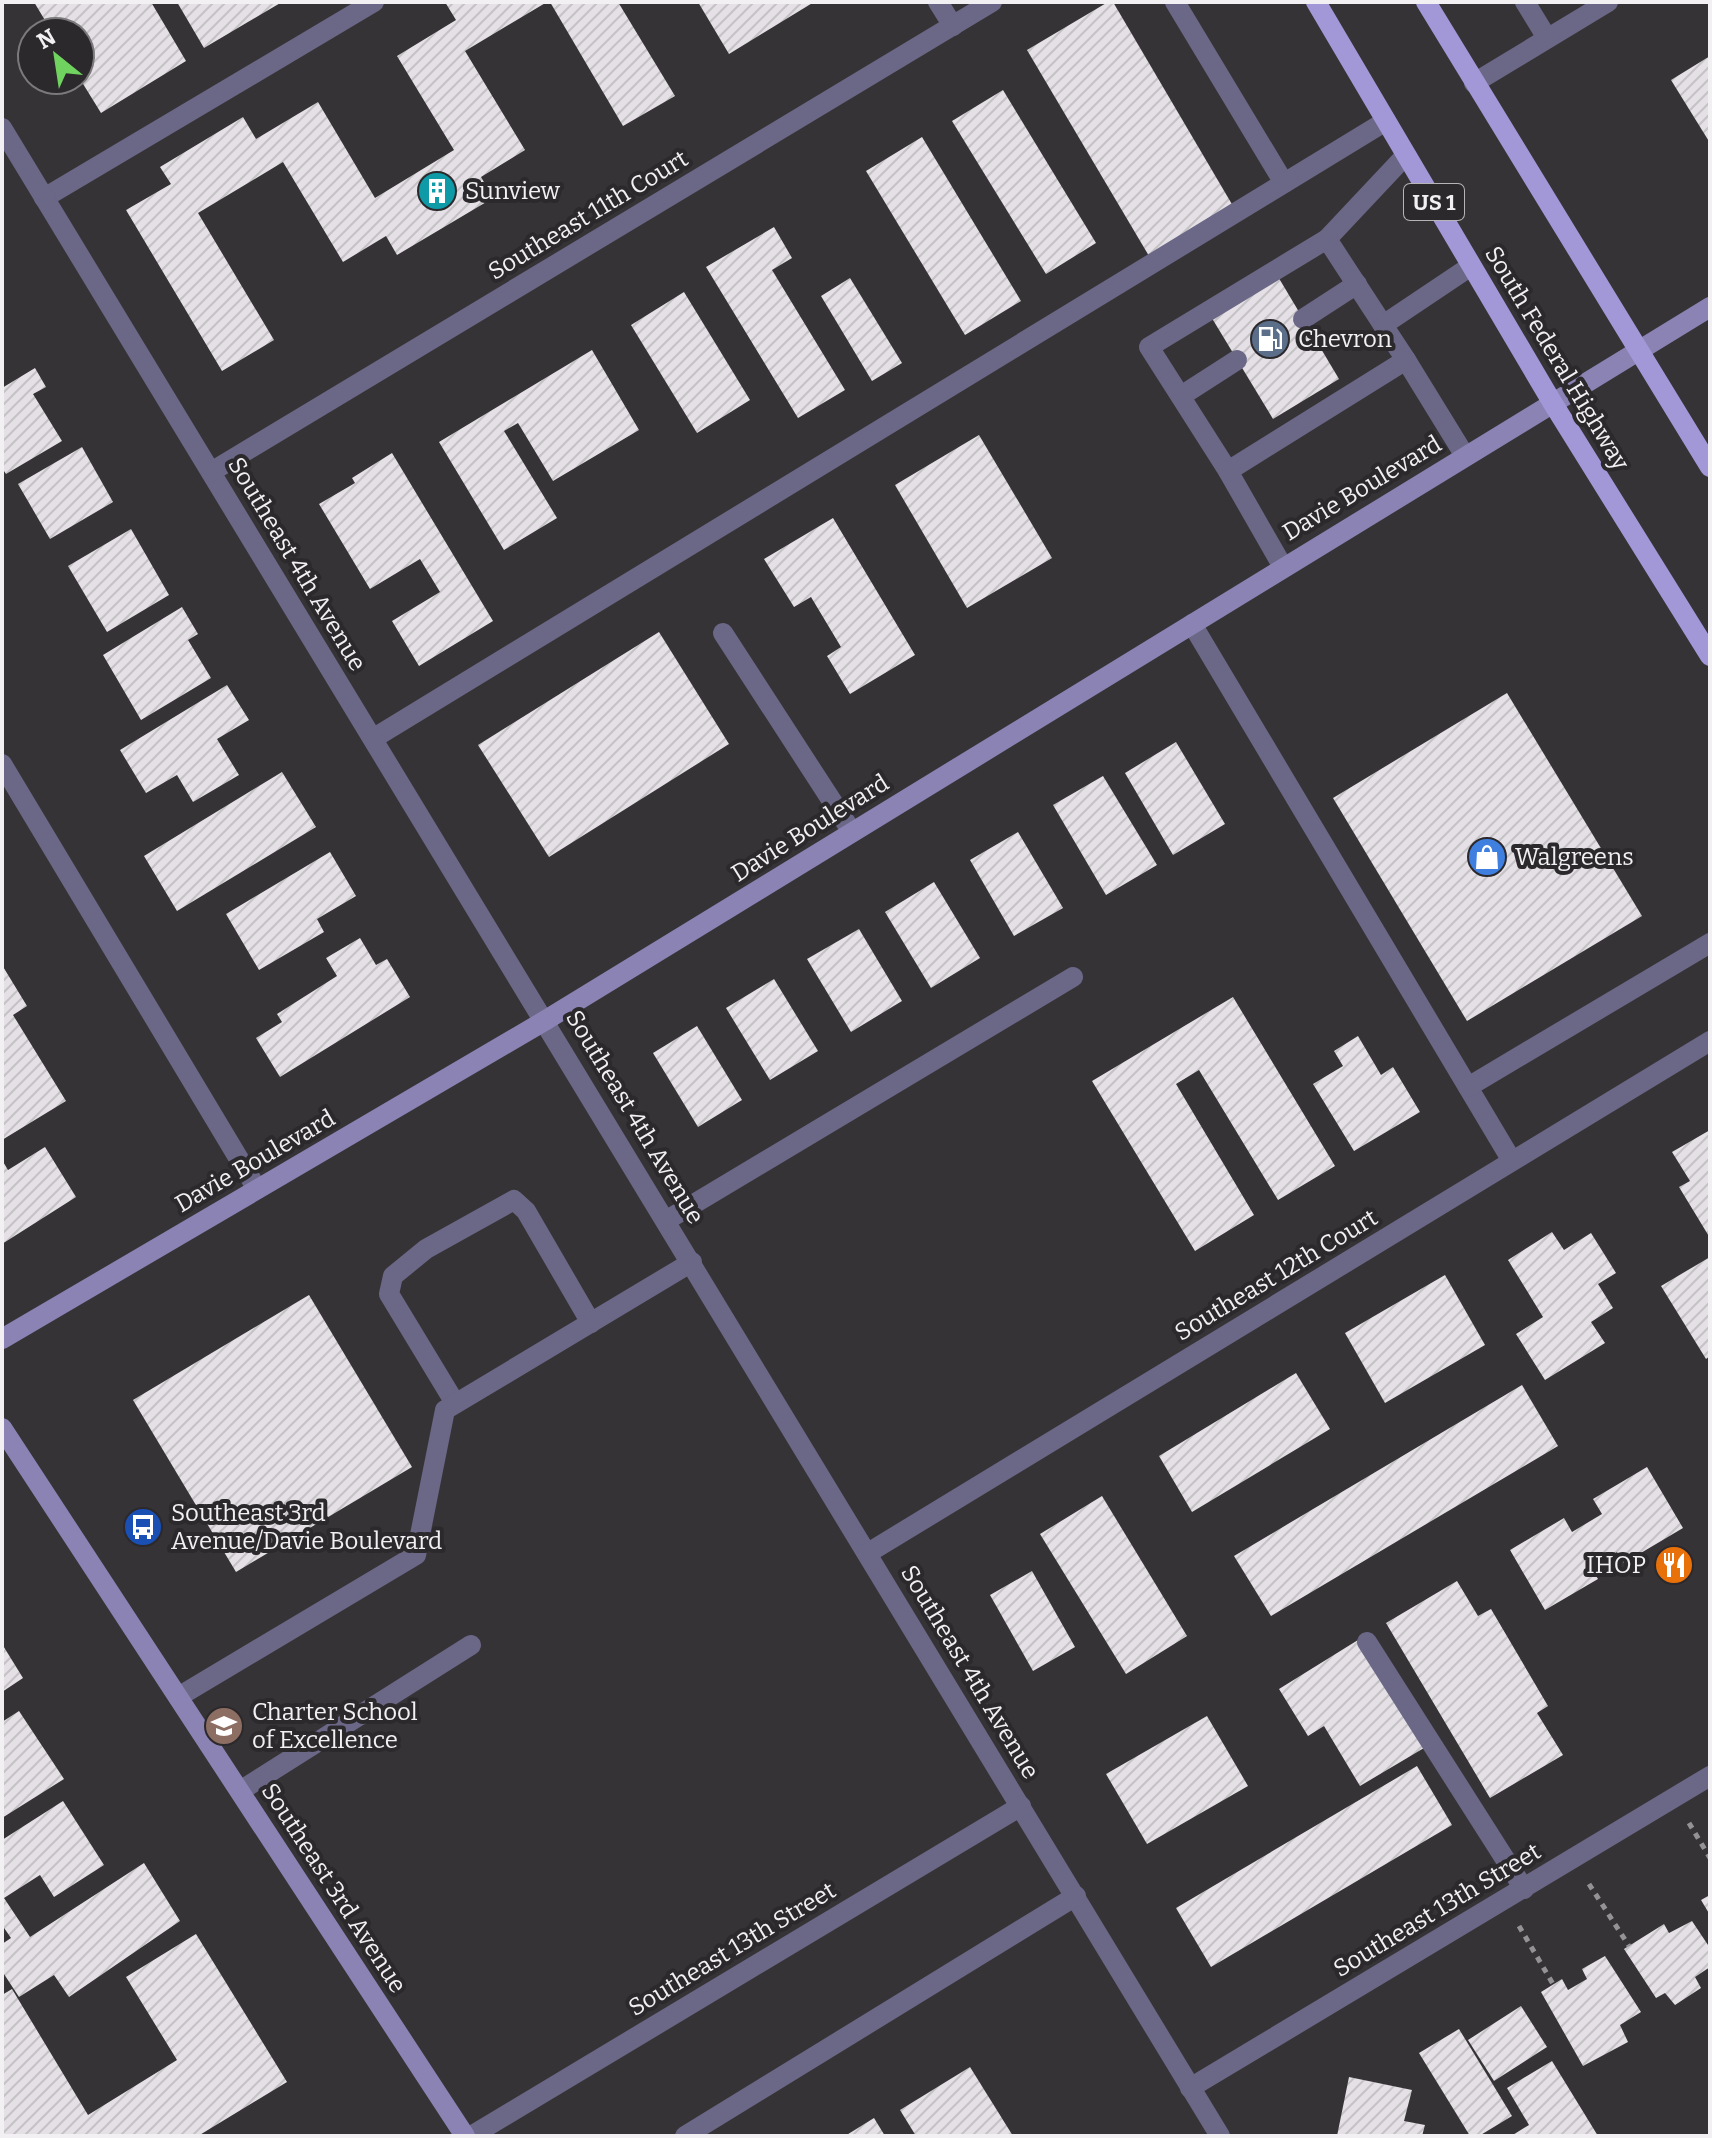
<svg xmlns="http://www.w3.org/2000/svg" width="1712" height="2138" viewBox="0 0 1712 2138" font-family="Bitter,serif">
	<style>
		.building { fill: url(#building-hatch) }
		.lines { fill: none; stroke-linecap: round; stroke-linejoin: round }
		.path { stroke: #959296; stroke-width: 5; stroke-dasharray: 6 6; stroke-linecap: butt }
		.lane { stroke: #6b6786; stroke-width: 20 }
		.street { stroke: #6b6786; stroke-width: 20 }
		.secondary { stroke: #8a83b4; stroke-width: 20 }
		.primary { stroke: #a298d7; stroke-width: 20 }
		.labels { text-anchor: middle; stroke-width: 8; stroke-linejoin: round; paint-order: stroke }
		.shield { fill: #2c292c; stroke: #b7b4b7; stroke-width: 2 }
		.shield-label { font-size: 22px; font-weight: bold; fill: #f2f0f3 }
		.poi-label { font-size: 24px; fill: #f2f0f3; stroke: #2c292c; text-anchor: start }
		.street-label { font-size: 24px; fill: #f2f0f3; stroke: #2c292c }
	</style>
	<defs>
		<pattern id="building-hatch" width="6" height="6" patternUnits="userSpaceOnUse" patternTransform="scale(2)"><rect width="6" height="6" fill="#e4e0e5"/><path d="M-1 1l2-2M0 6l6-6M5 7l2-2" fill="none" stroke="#c5c2c6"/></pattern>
	</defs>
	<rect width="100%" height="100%" fill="#363337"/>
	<g class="building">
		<path d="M34 2H151L186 61 101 113 80 79V32H52Z"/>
		<path d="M177 2H282L204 48Z"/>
		<path d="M445 2H547L465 51 525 150 481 177 493 198 397 255 386 236 343 262 283 162 198 213 274 340 222 371 126 210 171 184 160 167 243 117 256 139 318 102 375 198 454 150 397 56 456 20Z"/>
		<path d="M550 2H618L675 96 623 126Z"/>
		<path d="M698 2H814L729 54Z"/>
		<path d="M1108 2H1113L1233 206 1149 256 1027 50Z"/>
		<path d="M1710 56V143L1671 80Z"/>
		<path d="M1003 90 1096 243 1046 274 952 121Z"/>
		<path d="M922 137 1021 301 965 335 866 171Z"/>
		<path d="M774 227 792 258 772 270 845 390 798 418 706 267Z"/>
		<path d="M1277 275 1339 379 1273 419 1210 315Z"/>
		<path d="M850 278 902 363 872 381 821 296Z"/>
		<path d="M684 292 750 400 697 433 631 325Z"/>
		<path d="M592 350 639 430 553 481 518 423 504 431 557 518 504 550 439 442Z"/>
		<path d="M35 368 46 387 33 394 62 441 6 474 2 468V388Z"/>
		<path d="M979 435 1052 558 967 608 895 485Z"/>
		<path d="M82 447 113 502 50 539 18 484Z"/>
		<path d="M392 453 493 621 419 666 392 621 440 592 420 559 370 589 319 504 355 483 352 478Z"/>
		<path d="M833 518 915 655 850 694 827 656 841 647 811 597 794 607 764 559Z"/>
		<path d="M131 529 169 595 107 632 68 566Z"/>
		<path d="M182 607 198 634 188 640 211 678 141 720 103 655Z"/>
		<path d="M659 632 729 744 549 857 478 745Z"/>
		<path d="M227 685 249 720 217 739 239 775 193 802 177 775 146 793 120 750Z"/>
		<path d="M1507 693 1642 916 1467 1021 1333 798Z"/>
		<path d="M1176 742 1225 824 1173 855 1125 773Z"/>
		<path d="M282 772 316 827 177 911 144 856Z"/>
		<path d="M1103 776 1157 865 1106 895 1053 805Z"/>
		<path d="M1018 832 1063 908 1014 936 970 860Z"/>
		<path d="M330 852 356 896 317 919 324 932 259 970 226 914Z"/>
		<path d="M934 882 980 958 931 988 885 912Z"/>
		<path d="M859 929 902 1001 851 1032 807 959Z"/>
		<path d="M360 938 376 965 387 959 410 997 280 1077 256 1038 282 1022 277 1014 337 976 326 958Z"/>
		<path d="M2 965 27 1006 13 1015 66 1101 2 1140Z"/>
		<path d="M774 979 818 1051 770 1080 726 1008Z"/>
		<path d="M1233 997 1335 1166 1278 1200 1199 1070 1176 1084 1254 1215 1195 1251 1092 1081Z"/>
		<path d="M697 1026 742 1100 698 1127 653 1053Z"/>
		<path d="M1358 1036 1381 1075 1393 1067 1420 1112 1354 1151 1313 1084 1343 1066 1334 1051Z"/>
		<path d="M1710 1130V1238L1679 1187 1690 1181 1672 1152Z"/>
		<path d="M45 1147 76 1197 2 1244V1160L8 1170Z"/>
		<path d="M1552 1232 1564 1250 1591 1233 1616 1273 1598 1284 1613 1308 1591 1322 1605 1343 1545 1380 1516 1334 1543 1317 1508 1260Z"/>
		<path d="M1710 1257V1356L1706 1359 1661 1286Z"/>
		<path d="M1445 1275 1485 1345 1385 1403 1345 1333Z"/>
		<path d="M309 1295 412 1467 236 1572 133 1400Z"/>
		<path d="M1296 1373 1330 1429 1192 1512 1159 1456Z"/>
		<path d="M1522 1385 1558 1446 1271 1616 1234 1556Z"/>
		<path d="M1647 1467 1683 1528 1624 1563 1617 1552 1591 1568 1598 1579 1545 1610 1510 1550 1564 1518 1572 1532 1602 1514 1593 1499Z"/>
		<path d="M1102 1496 1187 1636 1126 1674 1040 1534Z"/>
		<path d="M1032 1571 1075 1647 1033 1671 990 1595Z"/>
		<path d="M1457 1581 1478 1616 1491 1609 1548 1706 1537 1713 1563 1755 1490 1798 1386 1623Z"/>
		<path d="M1358 1640 1424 1748 1360 1786 1324 1726 1308 1736 1279 1689Z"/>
		<path d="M2 1644 23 1678 2 1692Z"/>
		<path d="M19 1711 64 1779 2 1818V1722Z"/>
		<path d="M1207 1716 1248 1786 1147 1844 1106 1774Z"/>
		<path d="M1417 1766 1452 1825 1211 1967 1176 1908Z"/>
		<path d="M63 1801 104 1865 54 1897 40 1875 4 1898 30 1937 144 1863 180 1921 69 1997 54 1975 19 1997 2 1971V1944L11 1938 2 1925V1840Z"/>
		<path d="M1710 1895V1915L1701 1900Z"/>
		<path d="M1692 1921 1710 1948V1967L1695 1977 1701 1988 1675 2005 1665 1993 1656 1998 1624 1949 1664 1924 1669 1933Z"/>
		<path d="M196 1934 287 2082 198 2136H2V1995L12 1989 88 2115 177 2060 126 1977Z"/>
		<path d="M1605 1956 1641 2012 1620 2025 1628 2042 1583 2066 1541 1992 1562 1979 1568 1990 1587 1979 1582 1969Z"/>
		<path d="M1521 2006 1547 2047 1494 2081 1468 2040Z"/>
		<path d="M1459 2029 1512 2116 1479 2136H1470L1419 2053Z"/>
		<path d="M1552 2061 1598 2136H1511L1529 2125 1507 2088Z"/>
		<path d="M970 2067 1013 2136H916L900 2110Z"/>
		<path d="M1349 2077 1412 2090 1404 2121 1425 2125 1422 2136H1337Z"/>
		<path d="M874 2118 885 2136H845Z"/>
	</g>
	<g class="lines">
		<g class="path">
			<path d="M1689 1823 1710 1858"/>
			<path d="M1589 1884 1629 1946"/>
			<path d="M1519 1926 1553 1984"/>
		</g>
		<g class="lane">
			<path d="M938 2 953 26"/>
			<path d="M1175 2 1284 183"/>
			<path d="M1525 2 1547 38"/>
			<path d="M44 198 374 2"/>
			<path d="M1303 319 1357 284"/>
			<path d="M1383 325 1327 239 1406 155"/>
			<path d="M1406 360 1465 456"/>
			<path d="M1181 396 1237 360"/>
			<path d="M1228 471 1149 347 1327 239"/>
			<path d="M1283 567 1228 471 1406 360 1383 325 1471 266"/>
			<path d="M1192 624 1512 1161"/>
			<path d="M723 633 852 832"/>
			<path d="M374 738 1386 121"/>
			<path d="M2 764 257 1189"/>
			<path d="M1468 1087 1710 943"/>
			<path d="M667 1220 1073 977"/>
			<path d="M455 1403 389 1294 393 1276 426 1249 514 1200 526 1211 591 1323"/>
			<path d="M1367 1642 1524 1889"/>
			<path d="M178 1697 416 1555 445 1410 692 1262"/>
			<path d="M240 1791 471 1645"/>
		</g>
		<g class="street">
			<path d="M1474 83 1608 2"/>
			<path d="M2 128 1220 2136"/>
			<path d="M211 472 992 2"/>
			<path d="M868 1553 1710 1041"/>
			<path d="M1190 2088 1710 1776"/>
			<path d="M471 2136 1021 1806"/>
			<path d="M685 2136 1076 1896"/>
		</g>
		<g class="secondary">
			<path d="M2 1339 546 1020 1710 307"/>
			<path d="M2 1428 465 2136"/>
		</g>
		<g class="primary">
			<path d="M1316 2 1552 402 1710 656"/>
			<path d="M1426 2 1710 467"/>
		</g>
	</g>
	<defs>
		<symbol id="building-disc" viewBox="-11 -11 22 22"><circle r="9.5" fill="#0f9aa8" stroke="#2c292c"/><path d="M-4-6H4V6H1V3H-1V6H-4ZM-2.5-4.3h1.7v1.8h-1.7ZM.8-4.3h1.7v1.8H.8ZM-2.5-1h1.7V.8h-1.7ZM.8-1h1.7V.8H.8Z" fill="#fff"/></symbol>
		<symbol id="fuel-disc" viewBox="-11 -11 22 22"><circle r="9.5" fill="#5c6f8a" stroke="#2c292c"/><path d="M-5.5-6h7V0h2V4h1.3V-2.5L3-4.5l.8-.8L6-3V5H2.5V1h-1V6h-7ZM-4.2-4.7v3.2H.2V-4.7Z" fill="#fff"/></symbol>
		<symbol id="shop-disc" viewBox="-11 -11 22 22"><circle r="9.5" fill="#3f7fe0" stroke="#2c292c"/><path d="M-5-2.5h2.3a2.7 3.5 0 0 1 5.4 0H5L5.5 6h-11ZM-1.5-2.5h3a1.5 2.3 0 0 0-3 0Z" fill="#fff"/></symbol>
		<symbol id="bus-disc" viewBox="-11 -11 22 22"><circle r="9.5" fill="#1a4fb4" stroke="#2c292c"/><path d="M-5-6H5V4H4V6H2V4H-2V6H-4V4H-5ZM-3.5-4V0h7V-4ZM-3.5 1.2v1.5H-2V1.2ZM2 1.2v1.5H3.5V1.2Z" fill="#fff"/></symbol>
		<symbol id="restaurant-disc" viewBox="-11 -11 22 22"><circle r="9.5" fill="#e8710a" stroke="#2c292c"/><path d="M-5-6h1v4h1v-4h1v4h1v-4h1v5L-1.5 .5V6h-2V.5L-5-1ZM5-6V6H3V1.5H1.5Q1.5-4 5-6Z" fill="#fff"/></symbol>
		<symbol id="school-disc" viewBox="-11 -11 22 22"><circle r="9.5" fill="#8d6e63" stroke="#2c292c"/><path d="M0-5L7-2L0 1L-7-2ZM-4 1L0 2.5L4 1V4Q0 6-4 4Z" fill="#fff"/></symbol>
	</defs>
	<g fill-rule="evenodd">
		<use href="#building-disc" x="415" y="169" width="44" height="44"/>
		<use href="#fuel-disc" x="1248" y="317" width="44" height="44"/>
		<use href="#shop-disc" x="1465" y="835" width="44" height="44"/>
		<use href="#bus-disc" x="121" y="1505" width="44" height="44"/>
		<use href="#restaurant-disc" x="1652" y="1543" width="44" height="44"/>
		<use href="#school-disc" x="202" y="1704" width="44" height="44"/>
	</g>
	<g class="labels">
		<rect class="shield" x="1404" y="184" width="60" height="36" rx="6"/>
		<g class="shield-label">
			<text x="1434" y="210">US 1</text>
		</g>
		<g class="poi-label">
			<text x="465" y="199">Sunview</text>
			<text x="1298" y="347">Chevron</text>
			<text x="1515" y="865">Walgreens</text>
			<text x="171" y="1521">Southeast 3rd<tspan x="171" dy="28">Avenue/Davie Boulevard</tspan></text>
			<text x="1646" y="1573" text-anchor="end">IHOP</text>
			<text x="252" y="1720">Charter School<tspan x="252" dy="28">of Excellence</tspan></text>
		</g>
		<g class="street-label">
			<text transform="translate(588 215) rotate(-31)" y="8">Southeast 11th Court</text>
			<text transform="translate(1557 358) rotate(59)" y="8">South Federal Highway</text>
			<text transform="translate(1362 488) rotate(-31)" y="8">Davie Boulevard</text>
			<text transform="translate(297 564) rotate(59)" y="8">Southeast 4th Avenue</text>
			<text transform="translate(810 828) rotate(-32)" y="8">Davie Boulevard</text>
			<text transform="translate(635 1117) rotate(59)" y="8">Southeast 4th Avenue</text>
			<text transform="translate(255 1161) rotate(-30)" y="8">Davie Boulevard</text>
			<text transform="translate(1276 1275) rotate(-31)" y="8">Southeast 12th Court</text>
			<text transform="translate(970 1672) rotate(59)" y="8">Southeast 4th Avenue</text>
			<text transform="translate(334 1888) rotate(57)" y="8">Southeast 3rd Avenue</text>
			<text transform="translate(1437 1910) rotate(-31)" y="8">Southeast 13th Street</text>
			<text transform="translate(732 1949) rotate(-31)" y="8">Southeast 13th Street</text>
		</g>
	</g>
	<rect width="1712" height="2138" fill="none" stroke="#f2f0f3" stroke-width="8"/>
	<g transform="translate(56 56) rotate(330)"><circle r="38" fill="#2c292c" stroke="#7b797c" stroke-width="2"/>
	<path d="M0-6L14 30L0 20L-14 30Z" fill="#70d35f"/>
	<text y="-12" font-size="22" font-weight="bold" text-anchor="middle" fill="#f2f0f3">N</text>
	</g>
</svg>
